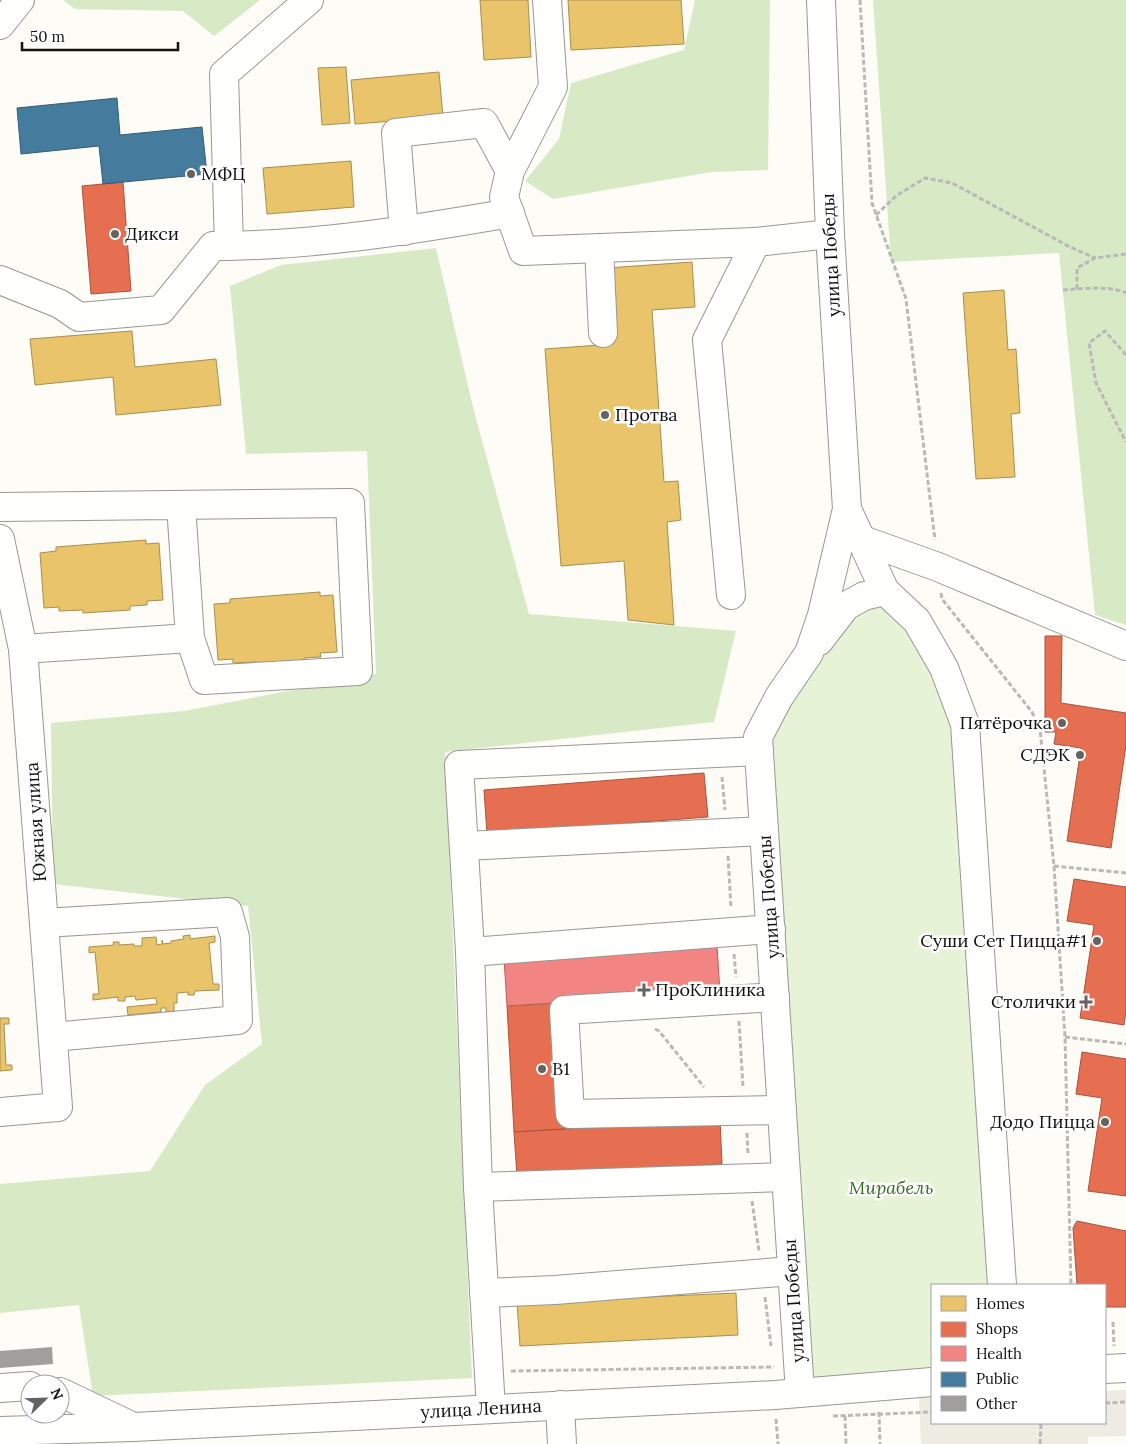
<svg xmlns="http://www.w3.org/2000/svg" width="1126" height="1444" viewBox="0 0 1126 1444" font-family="Lora,serif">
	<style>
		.green { fill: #e7f3d7 }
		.forest { fill: #d8eac5 }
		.plaza { fill: #edebe2 }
		.homes { fill: #e9c46a; stroke: #a88e4f }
		.shops { fill: #e76f51; stroke: #a7533e }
		.health { fill: #f28482; stroke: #ae6260 }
		.public { fill: #457b9d; stroke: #355b73 }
		.building { fill: #a19f9c }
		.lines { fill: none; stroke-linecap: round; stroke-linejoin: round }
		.minor-casing { stroke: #979795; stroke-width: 30 }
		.path { stroke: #b9b9b8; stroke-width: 3; stroke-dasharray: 5 2.5; stroke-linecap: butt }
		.minor { stroke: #fffffe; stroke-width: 28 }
		.poi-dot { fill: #646362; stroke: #fff; stroke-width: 2 }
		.labels { text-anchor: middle; stroke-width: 5; stroke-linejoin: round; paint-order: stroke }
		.poi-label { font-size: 18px; fill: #111; stroke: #fff; text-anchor: start }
		.street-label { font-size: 18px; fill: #111; stroke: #fff }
		.park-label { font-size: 18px; font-style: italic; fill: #2f6b1f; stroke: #fff }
	</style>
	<rect width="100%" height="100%" fill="#fdfcf7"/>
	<path class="green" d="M885 591 965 724 1002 1285H932V1382L800 1393 758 737 809 653Z"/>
	<g class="forest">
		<path d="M63 0H260L214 36 183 11 75 9Z"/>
		<path d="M695 0H770L768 170 712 172 553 199 525 181 559 139 571 83 684 50Z"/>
		<path d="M873 0H1126V625L1095 615 1059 253 891 262Z"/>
		<path d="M436 248 473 407 529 614 736 631 714 722 445 752 472 1378 93 1396 79 1305 0 1313V1184L150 1171 205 1085 262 1044 248 906 53 884 51 723 184 711 376 674 367 451 246 454 230 286 281 265Z"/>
	</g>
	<path class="plaza" d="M1126 1390V1436L1088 1437V1444H921L919 1398H932V1423H1105V1391Z"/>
	<g class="homes">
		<path d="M480 0H528L531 57 484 60Z"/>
		<path d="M568 0H681L684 44 571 50Z"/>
		<path d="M346 67 350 123 322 125 318 68Z"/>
		<path d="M439 72 443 117 355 124 351 80Z"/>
		<path d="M351 161 354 207 267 214 263 168Z"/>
		<path d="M692 262 695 307 652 310 664 482 678 481 681 520 667 522 674 625 628 620 624 561 561 566 545 349 613 344 607 268Z"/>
		<path d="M1004 290 1008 350 1016 349 1020 413 1011 414 1015 477 976 479 963 293Z"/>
		<path d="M132 331 135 367 216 359 221 405 116 415 113 377 35 385 30 339Z"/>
		<path d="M146 540V544L159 543 163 600 147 601V605L130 606V610L83 613V610L59 611V607L44 608 40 553 56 551V547Z"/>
		<path d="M320 592V596L333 595 337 652 320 653 321 657 304 658V662L256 665V662L233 663V659L218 660 214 604 230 603V599Z"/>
		<path d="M190 935V939L215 936V942L209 943 213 984H219V990L195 991 194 995H188V992L177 993V1003H174V1011L166 1012V1008H161V1012L128 1015 127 1007 157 1004 156 998 136 1000 135 996 125 997V1001H118V997L93 1000V994H99L95 952 89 953V947L114 945 113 942H119V945L134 944V946H142V938L156 937 157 945 162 944V940L163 944 171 943V941L184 939 183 936Z"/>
		<path d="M0 1018H9V1024H4L6 1065H12V1070L0 1071Z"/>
		<path d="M736 1293 738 1335 520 1346 517 1303Z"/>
	</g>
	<g class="shops">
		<path d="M123 182 131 291 91 294 82 186Z"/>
		<path d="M1045 636H1062L1061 703 1126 713V745L1111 848 1067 841 1081 748 1054 744 1056 732H1045Z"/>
		<path d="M704 773 708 817 487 834 484 790Z"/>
		<path d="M1074 879 1126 887V1011L1124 1025 1080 1018 1094 925 1067 921Z"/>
		<path d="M558 1003 566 1129 514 1132 507 1006Z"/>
		<path d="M1082 1052 1126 1059V1196L1088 1191 1102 1098 1076 1094Z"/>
		<path d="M720 1120 722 1164 517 1176 514 1132Z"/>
		<path d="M1077 1221 1126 1231V1307H1105V1285H1077L1073 1228Z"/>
	</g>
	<path class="health" d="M717 946 720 993 507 1006 504 958Z"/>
	<path class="public" d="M117 98 120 135 202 127 207 174 103 184 99 146 21 154 17 108Z"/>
	<path class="building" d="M52 1347 53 1364 0 1368V1351Z"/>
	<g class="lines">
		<defs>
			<g id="minor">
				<path d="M547 0 553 87 510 171 504 197 523 251 756 242"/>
				<path d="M0 25 20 0"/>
				<path d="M404 231 396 133 484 123 510 171"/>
				<path d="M229 246 224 74 309 0"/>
				<path d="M599 248 603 333"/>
				<path d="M0 280 60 304 79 317 161 310 213 246C313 246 412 230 510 213"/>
				<path d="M0 507 350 503 358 671 204 680 190 638 181 505"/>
				<path d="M847 509 885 591 917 621 944 668 965 724 1002 1285"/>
				<path d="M0 539 23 649 58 1107 0 1112"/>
				<path d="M860 539 938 567 1126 646"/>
				<path d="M731 595 707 340 756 242 830 234"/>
				<path d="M819 641 846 606 864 596 885 591"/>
				<path d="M23 649 190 638"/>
				<path d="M465 846 764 831"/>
				<path d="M44 923 228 912 235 937 238 1020 53 1037"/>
				<path d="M470 952 771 929"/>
				<path d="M775 997 564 1010 570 1114 782 1110"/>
				<path d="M478 1187 786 1177"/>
				<path d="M484 1293 555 1290 792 1271"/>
				<path d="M1105 1369 1126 1368"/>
				<path d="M0 1388 30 1386"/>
				<path d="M60 1392 127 1424"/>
				<path d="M800 1393 758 737 779 697 809 653 822 615 847 509 830 234 821 0"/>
				<path d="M560 1405 562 1444"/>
				<path d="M491 1409 478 1187 470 952 459 765 759 751"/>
				<path d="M0 1431 133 1427 775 1395 932 1382"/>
			</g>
		</defs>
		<use href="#minor" class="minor-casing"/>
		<g class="path">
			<path d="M860 0 872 203 906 299 935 540"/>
			<path d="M876 215 896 196 925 178 952 183 1070 247 1095 258"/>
			<path d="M1077 289V268L1095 258 1126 254"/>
			<path d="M1063 290C1081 289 1109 285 1126 293"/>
			<path d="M1126 355 1105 331 1089 343 1096 383 1126 442"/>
			<path d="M941 593 942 599 1032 712 1040 729 1054 866 1065 1037 1071 1285"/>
			<path d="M722 777 725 810"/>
			<path d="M728 856 731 908"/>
			<path d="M1054 866 1126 873"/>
			<path d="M734 954 736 977"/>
			<path d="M739 1021 743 1087"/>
			<path d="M655 1029 659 1031 704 1087"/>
			<path d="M1065 1037 1126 1044"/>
			<path d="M747 1133 748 1155"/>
			<path d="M752 1201 759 1251"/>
			<path d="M765 1297 771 1346"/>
			<path d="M1113 1322 1114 1346"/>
			<path d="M511 1371 774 1367"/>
			<path d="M1105 1403 1126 1402"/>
			<path d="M879 1412 880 1444"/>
			<path d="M833 1416 932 1412"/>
			<path d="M845 1416 846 1444"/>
			<path d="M776 1419 778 1444"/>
			<path d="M1040 1444 1041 1423"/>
		</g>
		<use href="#minor" class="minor"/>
	</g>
	<g class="poi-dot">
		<circle cx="191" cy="174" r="5"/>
		<circle cx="115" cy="234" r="5"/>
		<circle cx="605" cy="415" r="5"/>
		<circle cx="1062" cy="723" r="5"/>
		<circle cx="1080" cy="755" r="5"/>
		<circle cx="1097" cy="941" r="5"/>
		<path d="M641.5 982.5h5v5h5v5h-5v5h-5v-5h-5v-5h5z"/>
		<path d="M1083.5 994.5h5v5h5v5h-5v5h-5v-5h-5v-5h5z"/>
		<circle cx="542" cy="1069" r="5"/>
		<circle cx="1105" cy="1122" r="5"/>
	</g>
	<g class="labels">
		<g class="poi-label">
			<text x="201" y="180">МФЦ</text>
			<text x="125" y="240">Дикси</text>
			<text x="615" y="421">Протва</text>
			<text x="1052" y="729" text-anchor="end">Пятёрочка</text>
			<text x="1070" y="761" text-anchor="end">СДЭК</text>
			<text x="1087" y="947" text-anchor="end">Суши Сет Пицца#1</text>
			<text x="655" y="996">ПроКлиника</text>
			<text x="1076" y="1008" text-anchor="end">Столички</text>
			<text x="552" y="1075">В1</text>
			<text x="1095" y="1128" text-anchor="end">Додо Пицца</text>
		</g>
		<g class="street-label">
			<text transform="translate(831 255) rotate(-93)" y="6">улица Победы</text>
			<text transform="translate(36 822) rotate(-94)" y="6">Южная улица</text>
			<text transform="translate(769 897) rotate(-94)" y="6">улица Победы</text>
			<text transform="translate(794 1301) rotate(-94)" y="6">улица Победы</text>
			<text transform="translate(481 1409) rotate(-3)" y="6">улица Ленина</text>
		</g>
		<g class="park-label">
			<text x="891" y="1194">Мирабель</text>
		</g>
	</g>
	<rect x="931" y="1284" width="175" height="140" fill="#ffffff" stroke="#a0a0a0"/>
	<rect x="941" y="1296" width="25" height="15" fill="#e9c46a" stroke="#a0a0a0"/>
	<text x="976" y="1309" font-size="15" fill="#111111">Homes</text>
	<rect x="941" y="1322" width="25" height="15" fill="#e76f51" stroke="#a0a0a0"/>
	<text x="976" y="1334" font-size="15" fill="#111111">Shops</text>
	<rect x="941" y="1346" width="25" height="15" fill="#f28482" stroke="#a0a0a0"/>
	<text x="976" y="1359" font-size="15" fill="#111111">Health</text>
	<rect x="941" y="1372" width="25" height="15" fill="#457b9d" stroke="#a0a0a0"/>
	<text x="976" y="1384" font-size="15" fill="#111111">Public</text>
	<rect x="941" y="1396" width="25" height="15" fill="#a19f9c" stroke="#a0a0a0"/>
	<text x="976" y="1409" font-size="15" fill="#111111">Other</text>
	<g transform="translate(45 1399) rotate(67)"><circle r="24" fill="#ffffff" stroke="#a0a0a0"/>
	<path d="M0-4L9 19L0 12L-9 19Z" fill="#646362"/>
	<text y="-8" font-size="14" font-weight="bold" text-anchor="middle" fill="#111111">N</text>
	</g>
	<path d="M22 42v8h156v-8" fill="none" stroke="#111111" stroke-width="2.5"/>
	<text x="30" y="42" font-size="15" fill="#111111" stroke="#ffffff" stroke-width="4" paint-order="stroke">50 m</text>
</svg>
